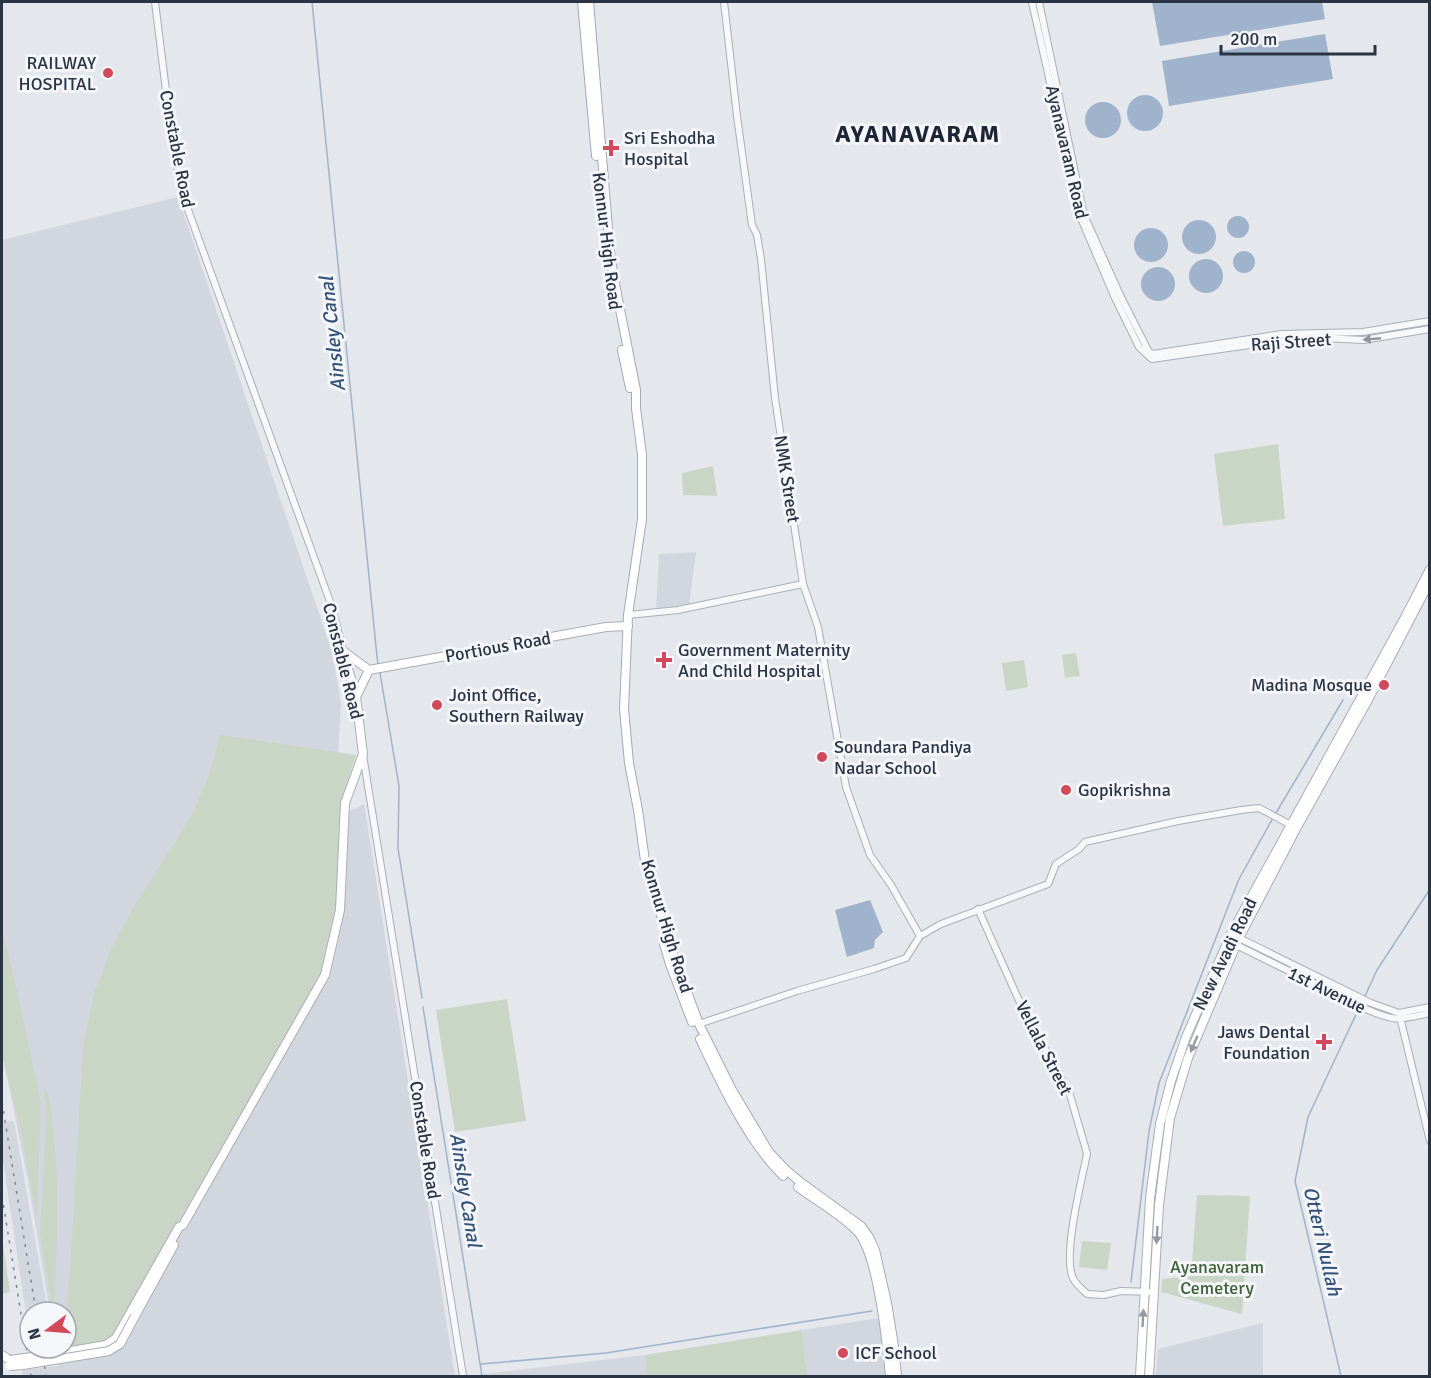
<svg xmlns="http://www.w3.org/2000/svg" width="1431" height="1378" viewBox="0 0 1431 1378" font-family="Signika,sans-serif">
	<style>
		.built { fill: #d2d6de }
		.green { fill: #c9d6c5 }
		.water { fill: #9fb4cc }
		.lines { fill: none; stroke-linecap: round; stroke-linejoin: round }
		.stream { stroke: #9fb4cc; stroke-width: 1.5 }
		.tertiary-casing { stroke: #a9aeb7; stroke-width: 8 }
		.secondary-casing { stroke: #a9aeb7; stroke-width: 10 }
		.primary-casing { stroke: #a3abb8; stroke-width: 10 }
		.tertiary { stroke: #f7f8fa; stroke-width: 6 }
		.secondary { stroke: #fff; stroke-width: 8 }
		.primary { stroke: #fff; stroke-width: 8 }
		.rail { stroke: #7d8696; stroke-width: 1.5; stroke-dasharray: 3 6; stroke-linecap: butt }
		.secondary-bridge-casing { stroke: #a9aeb7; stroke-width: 10; stroke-linecap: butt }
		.secondary-bridge { stroke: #fff; stroke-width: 8 }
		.oneway { fill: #9196a0 }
		.oneway2 { fill: #959aa2 }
		.poi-dot { fill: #d1495b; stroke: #f4f6f9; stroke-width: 2 }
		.labels { text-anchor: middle; stroke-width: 6; stroke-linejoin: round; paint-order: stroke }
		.poi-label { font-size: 18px; fill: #2b3445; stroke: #f4f6f9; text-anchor: start }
		.street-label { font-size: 18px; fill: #2b3445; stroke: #f4f6f9 }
		.park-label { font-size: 18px; fill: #3f6138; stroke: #f4f6f9 }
		.water-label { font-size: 20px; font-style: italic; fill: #34527a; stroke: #f4f6f9 }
		.district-label { font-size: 24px; font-weight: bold; letter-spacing: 1.5px; fill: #1d2536; stroke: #f4f6f9 }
	</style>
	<rect width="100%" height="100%" fill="#e4e7ec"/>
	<g class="built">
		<path d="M178 197 332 652 341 704 334 819 364 804 455 1376H22V1370L58 1366 56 1348H66V1312H50L28 1181 2 1052V240Z"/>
		<path d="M696 552 689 605 656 612 659 554Z"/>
		<path d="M14 1121 48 1312H30V1340L2 1154V1122Z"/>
		<path d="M879 1318 885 1376H807L802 1330Z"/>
		<path d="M1263 1323V1376H1156L1158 1349Z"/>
		<path d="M645 1355 646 1376H469Z"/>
	</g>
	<g class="green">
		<path d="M1278 444 1285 519 1223 526 1214 454Z"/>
		<path d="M713 466 717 496 683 495 682 473Z"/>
		<path d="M1076 653 1080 676 1065 678 1062 655Z"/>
		<path d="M1024 660 1028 687 1006 691 1002 663Z"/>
		<path d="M220 735 356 755 340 805 336 909 321 975 154 1263 114 1336 106 1341 64 1350V1348H66V1322L72 1241 83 1046 94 994 111 949 137 901 171 849 195 809 211 769Z"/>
		<path d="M2 928 22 1013 41 1103 37 1218 20 1126 2 1057Z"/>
		<path d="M507 999 526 1121 455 1132 436 1010Z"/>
		<path d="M45 1088C51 1097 51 1112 52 1123 61 1186 56 1249 54 1312H53L40 1234 46 1127 44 1089Z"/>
		<path d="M1197 1195 1250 1196 1242 1314 1161 1292 1162 1279 1191 1276Z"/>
		<path d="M2 1238 10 1292 2 1294Z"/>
		<path d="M1082 1241 1111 1243 1107 1270 1079 1267Z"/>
		<path d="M802 1330 807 1376H646L645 1355Z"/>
	</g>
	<g class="water">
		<path d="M1152 2H1322L1325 19 1160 46Z"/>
		<path d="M1325 34 1333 79 1169 106 1162 61Z"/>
		<circle cx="1145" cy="113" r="18"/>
		<circle cx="1103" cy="120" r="18"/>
		<circle cx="1238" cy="227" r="11"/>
		<circle cx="1199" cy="237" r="17"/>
		<circle cx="1151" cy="245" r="17"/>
		<circle cx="1244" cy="262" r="11"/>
		<circle cx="1206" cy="276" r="17"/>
		<circle cx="1158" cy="284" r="17"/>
		<path d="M870 900 883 932 875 940 874 948 847 957 835 910Z"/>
	</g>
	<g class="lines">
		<g class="stream">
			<path d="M312 2 376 647 378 664"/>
			<path d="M380 673 399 786 398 848 422 998"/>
			<path d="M1276 813 1343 700"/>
			<path d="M1365 996 1377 970 1430 889"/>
			<path d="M423 1007 482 1376"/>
			<path d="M1131 1282 1149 1131 1159 1083 1239 879 1273 818"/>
			<path d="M481 1364 606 1353 872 1311"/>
			<path d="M1341 1376 1295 1181 1308 1117 1359 1008"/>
		</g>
		<defs>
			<g id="tertiary">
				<path d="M155 2 172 139 182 193 332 607 343 651"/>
				<path d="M724 2 737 116 752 225 757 235 761 259 775 398 803 584 818 627 846 787 870 855 891 885 920 936"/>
				<path d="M1032 2 1080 216 1115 298 1139 347 1152 359 1263 343 1323 338 1363 340 1430 329"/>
				<path d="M1039 2 1084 215 1120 295 1149 352 1153 354 1282 334 1363 332 1430 321"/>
				<path d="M628 615 678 610 803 584"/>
				<path d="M363 755 463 1376"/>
				<path d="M978 909 1030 1025 1052 1060 1070 1095 1086 1150 1087 1154C1082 1179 1061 1260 1074 1280 1077 1285 1083 1290 1087 1294L1104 1295 1121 1291 1153 1292"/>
				<path d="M1231 934 1371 1003 1399 1013 1430 1007"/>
				<path d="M1228 941 1366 1009C1395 1022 1399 1020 1430 1013"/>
				<path d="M1400 1017 1430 1141"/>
				<path d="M699 1024 797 991 874 969 906 958 920 936 941 924 1048 884 1056 864 1079 849 1085 842 1178 821 1241 810 1259 808 1291 825"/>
			</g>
			<g id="secondary">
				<path d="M343 651 369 670 606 627 628 626"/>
				<path d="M356 697 369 670"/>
				<path d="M135 1316 174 1245"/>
				<path d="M54 1354 106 1345 116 1338 179 1227 183 1225 325 975 340 910 345 803 363 754 356 697 343 651"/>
				<path d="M2 1355 10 1360"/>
				<path d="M1140 1376 1150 1198 1160 1124 1171 1081 1186 1037 1231 934 1403 621 1430 569"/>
				<path d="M1149 1376 1159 1205 1170 1118 1188 1058 1239 938 1297 827 1368 700 1430 581"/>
			</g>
			<g id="primary">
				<path d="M582 2 596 156"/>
				<path d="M589 2 610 252 614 279 636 390V408L642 455V519L628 615 624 709 629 763 638 810 646 868 648 871 671 949 699 1024 732 1090 769 1152 785 1169 799 1181 861 1226 869 1237 875 1250 887 1303 894 1346 897 1376"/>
				<path d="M622 350 630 388"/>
				<path d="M664 944 670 964 692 1022"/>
				<path d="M700 1039C722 1085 747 1140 783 1176"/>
				<path d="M798 1187C818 1202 841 1214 858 1232 878 1256 887 1344 890 1376"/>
			</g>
		</defs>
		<use href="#tertiary" class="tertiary-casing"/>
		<use href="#secondary" class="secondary-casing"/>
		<use href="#primary" class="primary-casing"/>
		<use href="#tertiary" class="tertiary"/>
		<use href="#secondary" class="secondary"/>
		<use href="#primary" class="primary"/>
		<g class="rail">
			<path d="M2 1102 36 1312"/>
			<path d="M2 1196 31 1376"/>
			<path d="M42 1348 46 1376"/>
		</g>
		<defs>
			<g id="secondary-bridge">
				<path d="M10 1360 54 1354"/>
				<path d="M9 1366 23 1365 109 1351 120 1344 135 1316"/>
			</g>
		</defs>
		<use href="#secondary-bridge" class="secondary-bridge-casing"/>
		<use href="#secondary-bridge" class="secondary-bridge"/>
	</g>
	<defs><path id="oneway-solid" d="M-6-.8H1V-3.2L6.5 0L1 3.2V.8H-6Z" transform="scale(1.5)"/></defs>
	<use class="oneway" href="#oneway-solid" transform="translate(1372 339) rotate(175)"/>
	<g class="oneway2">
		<use href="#oneway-solid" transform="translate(1194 1044) rotate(113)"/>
		<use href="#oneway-solid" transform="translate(1157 1235) rotate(93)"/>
		<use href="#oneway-solid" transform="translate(1143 1318) rotate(-87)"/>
	</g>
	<g class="poi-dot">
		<circle cx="108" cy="73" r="6"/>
		<path d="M608 139h6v6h6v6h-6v6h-6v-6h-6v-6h6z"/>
		<path d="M661 651h6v6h6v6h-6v6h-6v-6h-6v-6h6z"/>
		<circle cx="1384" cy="685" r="6"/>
		<circle cx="437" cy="705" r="6"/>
		<circle cx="822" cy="757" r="6"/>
		<circle cx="1066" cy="790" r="6"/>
		<path d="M1321 1033h6v6h6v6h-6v6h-6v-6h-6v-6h6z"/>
		<circle cx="843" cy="1353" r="6"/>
	</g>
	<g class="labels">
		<g class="poi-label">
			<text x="96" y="69" text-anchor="end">RAILWAY<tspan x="96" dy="21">HOSPITAL</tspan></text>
			<text x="624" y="144">Sri Eshodha<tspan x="624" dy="21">Hospital</tspan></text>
			<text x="678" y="656">Government Maternity<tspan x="678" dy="21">And Child Hospital</tspan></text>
			<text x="1372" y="691" text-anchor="end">Madina Mosque</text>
			<text x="449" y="701">Joint Office,<tspan x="449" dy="21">Southern Railway</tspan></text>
			<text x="834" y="753">Soundara Pandiya<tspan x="834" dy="21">Nadar School</tspan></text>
			<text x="1078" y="796">Gopikrishna</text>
			<text x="1310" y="1038" text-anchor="end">Jaws Dental<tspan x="1310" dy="21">Foundation</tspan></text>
			<text x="855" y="1359">ICF School</text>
		</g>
		<g class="street-label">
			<text transform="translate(177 149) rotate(79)" y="6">Constable Road</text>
			<text transform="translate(1067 152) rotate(77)" y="6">Ayanavaram Road</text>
			<text transform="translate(607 241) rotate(83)" y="6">Konnur High Road</text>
			<text transform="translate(1291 342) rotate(-4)" y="6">Raji Street</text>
			<text transform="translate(787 479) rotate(81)" y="6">NMK Street</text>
			<text transform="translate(498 647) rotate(-10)" y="6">Portious Road</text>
			<text transform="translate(343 661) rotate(76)" y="6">Constable Road</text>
			<text transform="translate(667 926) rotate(73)" y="6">Konnur High Road</text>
			<text transform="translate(1225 954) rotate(-64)" y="6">New Avadi Road</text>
			<text transform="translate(1327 990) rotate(26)" y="6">1st Avenue</text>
			<text transform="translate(1044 1048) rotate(63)" y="6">Vellala Street</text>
			<text transform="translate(425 1140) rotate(81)" y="6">Constable Road</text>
		</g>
		<g class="park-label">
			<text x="1217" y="1273">Ayanavaram<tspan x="1217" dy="21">Cemetery</tspan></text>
		</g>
		<g class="water-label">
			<text transform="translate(332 334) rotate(-96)" y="7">Ainsley Canal</text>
			<text transform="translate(466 1190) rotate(81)" y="7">Ainsley Canal</text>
			<text transform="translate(1323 1241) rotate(77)" y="7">Otteri Nullah</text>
		</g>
		<g class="district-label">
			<text x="918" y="142">AYANAVARAM</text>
		</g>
	</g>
	<rect width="1431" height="1378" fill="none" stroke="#2b3445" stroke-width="6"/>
	<g transform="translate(48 1330) rotate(254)"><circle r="28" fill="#f4f6f9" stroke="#a4a8b1" stroke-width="1.5"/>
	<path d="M0-4.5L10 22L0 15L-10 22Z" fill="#d1495b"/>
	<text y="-9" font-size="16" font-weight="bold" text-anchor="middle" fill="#2b3445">N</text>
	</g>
	<path d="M1221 45v9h154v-9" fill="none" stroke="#2b3445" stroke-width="3"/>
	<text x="1230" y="45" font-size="18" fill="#2b3445" stroke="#f4f6f9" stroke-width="4.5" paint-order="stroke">200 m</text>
</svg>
